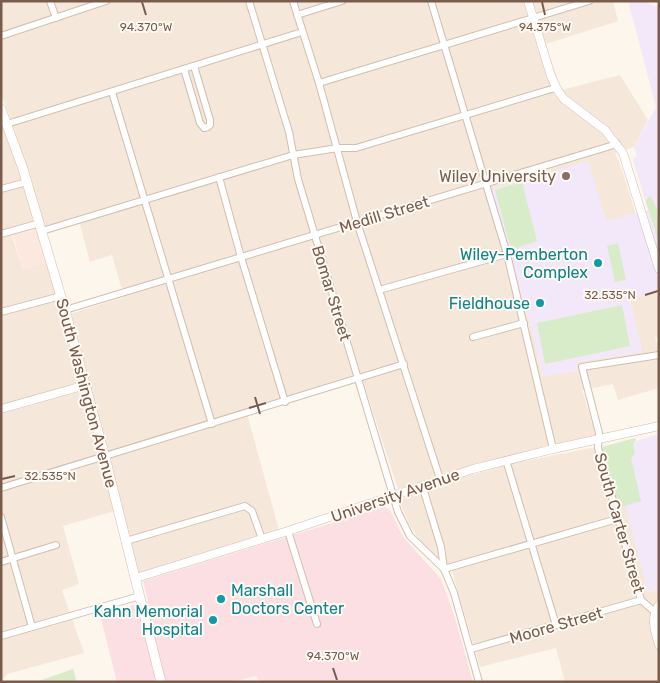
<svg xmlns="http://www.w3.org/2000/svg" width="660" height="683" viewBox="0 0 660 683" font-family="Rubik,sans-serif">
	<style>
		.residential { fill: #f5e8da }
		.commercial { fill: #fde8e0 }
		.education { fill: #f3e8fa }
		.medical { fill: #fbdfe3 }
		.green { fill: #d8ecc9 }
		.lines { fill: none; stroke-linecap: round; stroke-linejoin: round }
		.minor-casing { stroke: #d1beb0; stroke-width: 8 }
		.tertiary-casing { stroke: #d1beb0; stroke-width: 9 }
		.secondary-casing { stroke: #d6c0b0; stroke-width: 10 }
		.minor { stroke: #fff; stroke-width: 6 }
		.tertiary { stroke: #fff; stroke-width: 8 }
		.secondary { stroke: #fff; stroke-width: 9 }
		.ticks { fill: none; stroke: #7a5c4d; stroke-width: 2 }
		.education-dot { fill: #8d6e63; stroke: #fffaf3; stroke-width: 2 }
		.culture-dot { fill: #0f9aa8; stroke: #fffaf3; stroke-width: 2 }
		.labels { text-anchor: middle; stroke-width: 4; stroke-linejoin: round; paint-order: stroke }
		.education-label { font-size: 16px; fill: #785e54; stroke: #fffaf3; text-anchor: end }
		.street-label { font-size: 16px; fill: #7a5c4d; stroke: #fffaf3 }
		.culture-label { font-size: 16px; fill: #0d838f; stroke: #fffaf3; text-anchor: end }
		.ticks-label { font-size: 12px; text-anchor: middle; fill: #7a5c4d; stroke: #fffaf3; stroke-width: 4; stroke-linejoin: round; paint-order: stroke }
	</style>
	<rect width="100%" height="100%" fill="#fdf6ec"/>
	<g class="residential">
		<path d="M1 1H613L618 21 546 44 561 90 620 75 648 120 634 147 615 153 620 164 636 214 606 221 587 162 491 190 528 315 543 377 578 370 576 362 642 352 630 298 659 291V336L655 337 659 353V388L618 400 613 384 582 390 596 435 549 445 398 489 361 375 246 410 279 530 138 573 70 314 124 297 112 255 90 262 78 217 44 227 13 125 1 94Z"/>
		<path d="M1 118 10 140 37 228 12 236 23 270 47 262 79 383 1 405Z"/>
		<path d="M81 391 115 511 63 526 79 584 62 590 84 653 7 674 1 682V414Z"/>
		<path d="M591 448 610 449 649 592 659 589V682H565L556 648 480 667 452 571 420 541 409 524 399 500 428 487 511 464Z"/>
	</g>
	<path class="commercial" d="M37 228 47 262 23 270 13 235Z"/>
	<g class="education">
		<path d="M628 1H645L659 8V293L630 298 642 352 576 362 578 371 543 377 528 315 491 190 588 161 606 221 648 210 633 160 637 155 634 147 656 107Z"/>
		<path d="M659 434V589L648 592 610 449Z"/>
	</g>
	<path class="medical" d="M384 507 390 510 403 537 441 579 455 618 473 682H261L256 676 232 682H117L100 614 148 601 143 581Z"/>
	<g class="green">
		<path d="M522 182 537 241 511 250 495 190Z"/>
		<path d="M649 196 652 198 659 214H656L659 216V242L646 202Z"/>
		<path d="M618 243 626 280 615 282 607 246Z"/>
		<path d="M622 305 630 346 545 364 537 323Z"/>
		<path d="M635 438 636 440 633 444 635 453 631 458 641 501 618 508 616 506 602 447Z"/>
		<path d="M73 669 77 682H36Z"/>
	</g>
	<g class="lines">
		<defs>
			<g id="minor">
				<path d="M50 1 56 18"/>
				<path d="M249 1 289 132 298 179 398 512 410 536 444 569"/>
				<path d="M293 1 319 83 357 222 440 479"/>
				<path d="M431 1 507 254 553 449"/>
				<path d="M297 15 342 1"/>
				<path d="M1 36 106 1"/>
				<path d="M184 69 200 123 204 128 208 127 210 125V120L194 66"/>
				<path d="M319 83 589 1"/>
				<path d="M112 92 212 424"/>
				<path d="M7 124 302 32"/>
				<path d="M219 177 241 257 285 402"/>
				<path d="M1 189 27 182"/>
				<path d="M42 231 293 155 338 148H356L555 88"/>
				<path d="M1 234 40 223"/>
				<path d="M379 290 507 254"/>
				<path d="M65 310 617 144"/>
				<path d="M1 312 61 296"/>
				<path d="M473 337 524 323"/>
				<path d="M506 460 556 625"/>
				<path d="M422 485 441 547 444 569 454 593 479 682"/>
				<path d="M1 488 404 364"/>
				<path d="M1 517 32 627"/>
				<path d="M288 531 317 624"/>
				<path d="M126 541 245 506 252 511 262 539"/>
				<path d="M1 562 56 545"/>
				<path d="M444 569 617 519"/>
				<path d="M655 612 641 600 598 448 599 433 582 367 659 355"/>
				<path d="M1 636 140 596"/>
				<path d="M471 649 641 600"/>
			</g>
			<g id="tertiary">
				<path d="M528 1 551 76 558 91 564 99 605 130 623 153 659 269"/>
				<path d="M1 409 86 385"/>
				<path d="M136 578 288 531 473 469 553 449 659 426"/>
				<path d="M659 605C650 618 655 631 659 645"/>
			</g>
			<path id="secondary" d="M1 109 23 169 65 310 105 457 161 682"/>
		</defs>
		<use href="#minor" class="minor-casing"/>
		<use href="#tertiary" class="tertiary-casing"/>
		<use href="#secondary" class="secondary-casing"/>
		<use href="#minor" class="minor"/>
		<use href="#tertiary" class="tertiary"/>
		<use href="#secondary" class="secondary"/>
	</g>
	<path class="ticks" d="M142 2 146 15M542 2 545 15M645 295 658 291M255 397 260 414M249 408 266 403M2 479 15 476M333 668 337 680"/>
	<circle class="education-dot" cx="566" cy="176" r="5"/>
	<g class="culture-dot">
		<circle cx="598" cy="263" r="5"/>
		<circle cx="540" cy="303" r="5"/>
		<circle cx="221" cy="599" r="5"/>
		<circle cx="213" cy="620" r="5"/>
	</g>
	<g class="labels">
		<g class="education-label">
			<text x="556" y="182">Wiley University</text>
		</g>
		<g class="street-label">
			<text transform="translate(384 214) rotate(-17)" y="6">Medill Street</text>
			<text transform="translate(332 293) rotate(73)" y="6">Bomar Street</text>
			<text transform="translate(87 393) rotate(75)" y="6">South Washington Avenue</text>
			<text transform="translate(395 495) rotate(-19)" y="6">University Avenue</text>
			<text transform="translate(620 523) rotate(74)" y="6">South Carter Street</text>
			<text transform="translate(556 625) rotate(-16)" y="6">Moore Street</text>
		</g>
		<g class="culture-label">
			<text x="588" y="260">Wiley-Pemberton<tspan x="588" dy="18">Complex</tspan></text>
			<text x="530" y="309">Fieldhouse</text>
			<text x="231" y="596" text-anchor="start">Marshall<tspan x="231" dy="18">Doctors Center</tspan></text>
			<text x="203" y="617">Kahn Memorial<tspan x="203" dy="18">Hospital</tspan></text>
		</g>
	</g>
	<g class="ticks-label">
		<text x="146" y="31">94.370°W</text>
		<text x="545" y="31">94.375°W</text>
		<text x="610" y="299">32.535°N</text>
		<text x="50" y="480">32.535°N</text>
		<text x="333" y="660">94.370°W</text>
	</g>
	<rect width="660" height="683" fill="none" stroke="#7a5c4d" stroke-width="5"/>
</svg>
